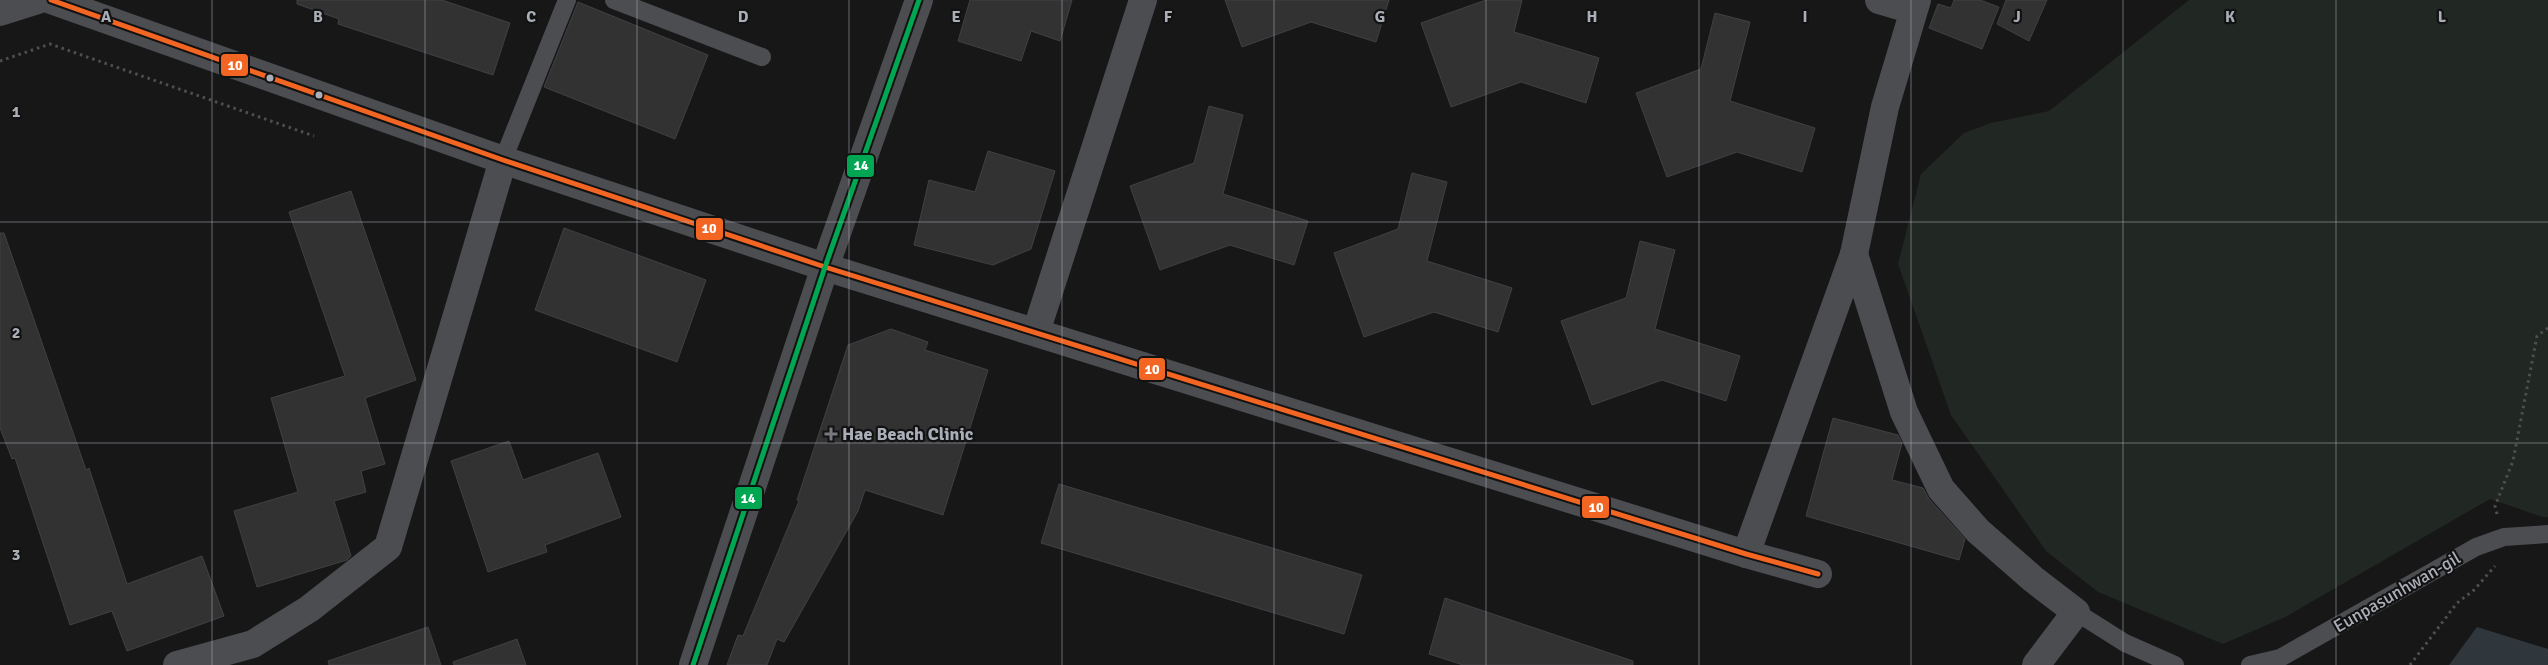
<svg xmlns="http://www.w3.org/2000/svg" width="2548" height="665" viewBox="0 0 2548 665" font-family="Signika,sans-serif">
	<style>
		.green { fill: #212722 }
		.water { fill: #2f373c }
		.building { fill: #323233; stroke: #404144 }
		.lines { fill: none; stroke-linecap: round; stroke-linejoin: round }
		.path { stroke: #4d4f51; stroke-width: 3; stroke-dasharray: 2.5 4; stroke-linecap: butt }
		.service { stroke: #4c4d50; stroke-width: 18 }
		.minor { stroke: #4c4d50; stroke-width: 28 }
		.tertiary { stroke: #4c4d50; stroke-width: 28 }
		.bus-1-casing { stroke: #121213; stroke-width: 9 }
		.bus-2-casing { stroke: #121213; stroke-width: 9 }
		.bus-1 { stroke: #f26522; stroke-width: 5 }
		.bus-2 { stroke: #00a651; stroke-width: 5 }
		.grid { fill: none; stroke: #aaaeb7; stroke-width: 1; stroke-opacity: 0.55 }
		.bus-dot { fill: #aaaeb7; stroke: #121213; stroke-width: 2 }
		.poi-dot { fill: #77797f; stroke: #121213; stroke-width: 2 }
		.labels { text-anchor: middle; stroke-width: 4.5; stroke-linejoin: round; paint-order: stroke }
		.poi-label { font-size: 18px; font-weight: bold; fill: #aaaeb7; stroke: #121213; text-anchor: start }
		.street-label { font-size: 18px; fill: #aaaeb7; stroke: #121213 }
		.grid-label { font-size: 16px; text-anchor: middle; font-weight: bold; fill: #aaaeb7; stroke: #121213; stroke-width: 4.5; stroke-linejoin: round; paint-order: stroke }
		.line-badge { stroke: #121213; stroke-width: 2 }
		.badge-label { font-size: 14px; text-anchor: middle; font-weight: bold; fill: #fff }
	</style>
	<rect width="100%" height="100%" fill="#171718"/>
	<path class="green" d="M2189 0H2548V517H2543L2490 499 2285 617 2223 644 2098 592 2046 551 1951 415 1898 264 1921 174 1964 133 1991 123 2049 111Z"/>
	<path class="water" d="M2477 627 2548 649V665H2449Z"/>
	<g class="building">
		<path d="M297 0H442L510 23 493 75 338 24 339 19 297 4Z"/>
		<path d="M970 0H1072L1060 41 1031 31 1021 61 958 41Z"/>
		<path d="M1225 0H1389L1376 42 1311 22 1242 47Z"/>
		<path d="M1486 0H1522L1514 32 1599 58 1586 103 1521 82 1451 107 1421 23Z"/>
		<path d="M1954 0H1980L1999 7 1982 49 1929 28 1938 4 1951 8Z"/>
		<path d="M2006 0H2047L2029 41 1997 24Z"/>
		<path d="M578 2 708 55 675 139 544 87Z"/>
		<path d="M1715 13 1750 22 1730 101 1815 128 1802 172 1737 152 1667 177 1636 93 1701 69Z"/>
		<path d="M1209 106 1243 115 1223 194 1308 221 1294 265 1230 245 1160 270 1130 186 1194 163Z"/>
		<path d="M988 151 1055 171 1031 249 993 265 914 245 929 180 975 192Z"/>
		<path d="M1412 173 1447 182 1427 261 1512 288 1498 332 1434 312 1364 337 1334 253 1398 229Z"/>
		<path d="M351 191 416 380 365 398 385 464 361 471 366 492 334 501 351 556 347 560 257 587 234 511 298 492 271 398 345 376 289 212Z"/>
		<path d="M564 228 706 280 677 362 535 310Z"/>
		<path d="M0 233H4L86 470 89 468 127 584 202 556 224 616 127 651 112 611 70 625 15 458 12 459 0 428Z"/>
		<path d="M1640 241 1675 250 1655 329 1740 356 1726 401 1662 380 1592 405 1561 321 1626 298Z"/>
		<path d="M891 329 928 342 925 350 988 370 943 515 865 490 858 511 784 642 777 639 767 665H727L738 635 743 636 799 501 797 500 848 345Z"/>
		<path d="M1833 418 1898 435 1902 443 1892 480 1923 488 1929 499 1965 539 1959 560 1806 516Z"/>
		<path d="M509 441 523 480 598 453 621 517 545 545 547 552 488 572 451 461Z"/>
		<path d="M1059 484 1362 575 1344 634 1041 543Z"/>
		<path d="M1445 598 1633 661V665H1463L1429 654Z"/>
		<path d="M428 627 441 665H329L328 661Z"/>
		<path d="M517 639 526 665H454L453 662Z"/>
	</g>
	<g class="lines">
		<g class="path">
			<path d="M0 61 50 44 314 136"/>
			<path d="M2497 514 2495 506 2513 461 2537 336 2548 328"/>
			<path d="M2410 665 2457 603 2474 590 2495 566"/>
		</g>
		<g class="service">
			<path d="M614 0 762 57"/>
			<path d="M503 160 567 0"/>
			<path d="M2076 612 2125 643 2175 665"/>
			<path d="M2250 665 2280 658 2476 547 2504 537 2548 534"/>
		</g>
		<g class="minor">
			<path d="M51 0 503 160 825 267 1746 554 1818 574"/>
			<path d="M1879 0 1913 10"/>
			<path d="M0 12 38 0"/>
			<path d="M1854 254 1904 412 1941 489 1978 531 2033 579 2076 612 2036 665"/>
			<path d="M1036 332 1143 0"/>
			<path d="M1746 554 1854 254 1885 107 1917 0"/>
			<path d="M177 665 253 644 309 609 388 547 503 160"/>
			<path d="M693 665 825 267"/>
		</g>
		<path class="tertiary" d="M825 267 919 0"/>
		<defs>
			<path id="bus-1" d="M51 0 503 160 825 267 1746 554 1818 574"/>
			<path id="bus-2" d="M693 665 825 267 919 0"/>
		</defs>
		<use href="#bus-1" class="bus-1-casing"/>
		<use href="#bus-2" class="bus-2-casing"/>
		<use href="#bus-1" class="bus-1"/>
		<use href="#bus-2" class="bus-2"/>
	</g>
	<path class="grid" d="M212 0V665M425 0V665M637 0V665M849 0V665M1062 0V665M1274 0V665M1486 0V665M1699 0V665M1911 0V665M2123 0V665M2336 0V665M0 222H2548M0 443H2548"/>
	<g class="bus-dot">
		<circle cx="270" cy="78" r="4.5"/>
		<circle cx="319" cy="95" r="4.5"/>
	</g>
	<path class="poi-dot" d="M828.5 426.5h5v5h5v5h-5v5h-5v-5h-5v-5h5z"/>
	<g class="labels">
		<g class="poi-label">
			<text x="842" y="440">Hae Beach Clinic</text>
		</g>
		<g class="street-label">
			<text transform="translate(2397 592) rotate(-30)" y="6">Eunpasunhwan-gil</text>
		</g>
	</g>
	<g class="grid-label">
		<text x="106" y="22">A</text>
		<text x="318" y="22">B</text>
		<text x="531" y="22">C</text>
		<text x="743" y="22">D</text>
		<text x="956" y="22">E</text>
		<text x="1168" y="22">F</text>
		<text x="1380" y="22">G</text>
		<text x="1592" y="22">H</text>
		<text x="1805" y="22">I</text>
		<text x="2017" y="22">J</text>
		<text x="2230" y="22">K</text>
		<text x="2442" y="22">L</text>
		<text x="16" y="117">1</text>
		<text x="16" y="338">2</text>
		<text x="16" y="560">3</text>
	</g>
	<g class="line-badge">
		<rect x="220" y="53" width="29" height="24" rx="5" fill="#f26522"/>
		<rect x="846" y="154" width="29" height="24" rx="5" fill="#00a651"/>
		<rect x="695" y="217" width="29" height="24" rx="5" fill="#f26522"/>
		<rect x="1138" y="357" width="28" height="24" rx="5" fill="#f26522"/>
		<rect x="734" y="486" width="29" height="24" rx="5" fill="#00a651"/>
		<rect x="1581" y="495" width="29" height="24" rx="5" fill="#f26522"/>
	</g>
	<g class="badge-label">
		<text x="235" y="70">10</text>
		<text x="861" y="170">14</text>
		<text x="709" y="233">10</text>
		<text x="1152" y="374">10</text>
		<text x="748" y="503">14</text>
		<text x="1596" y="512">10</text>
	</g>
</svg>
